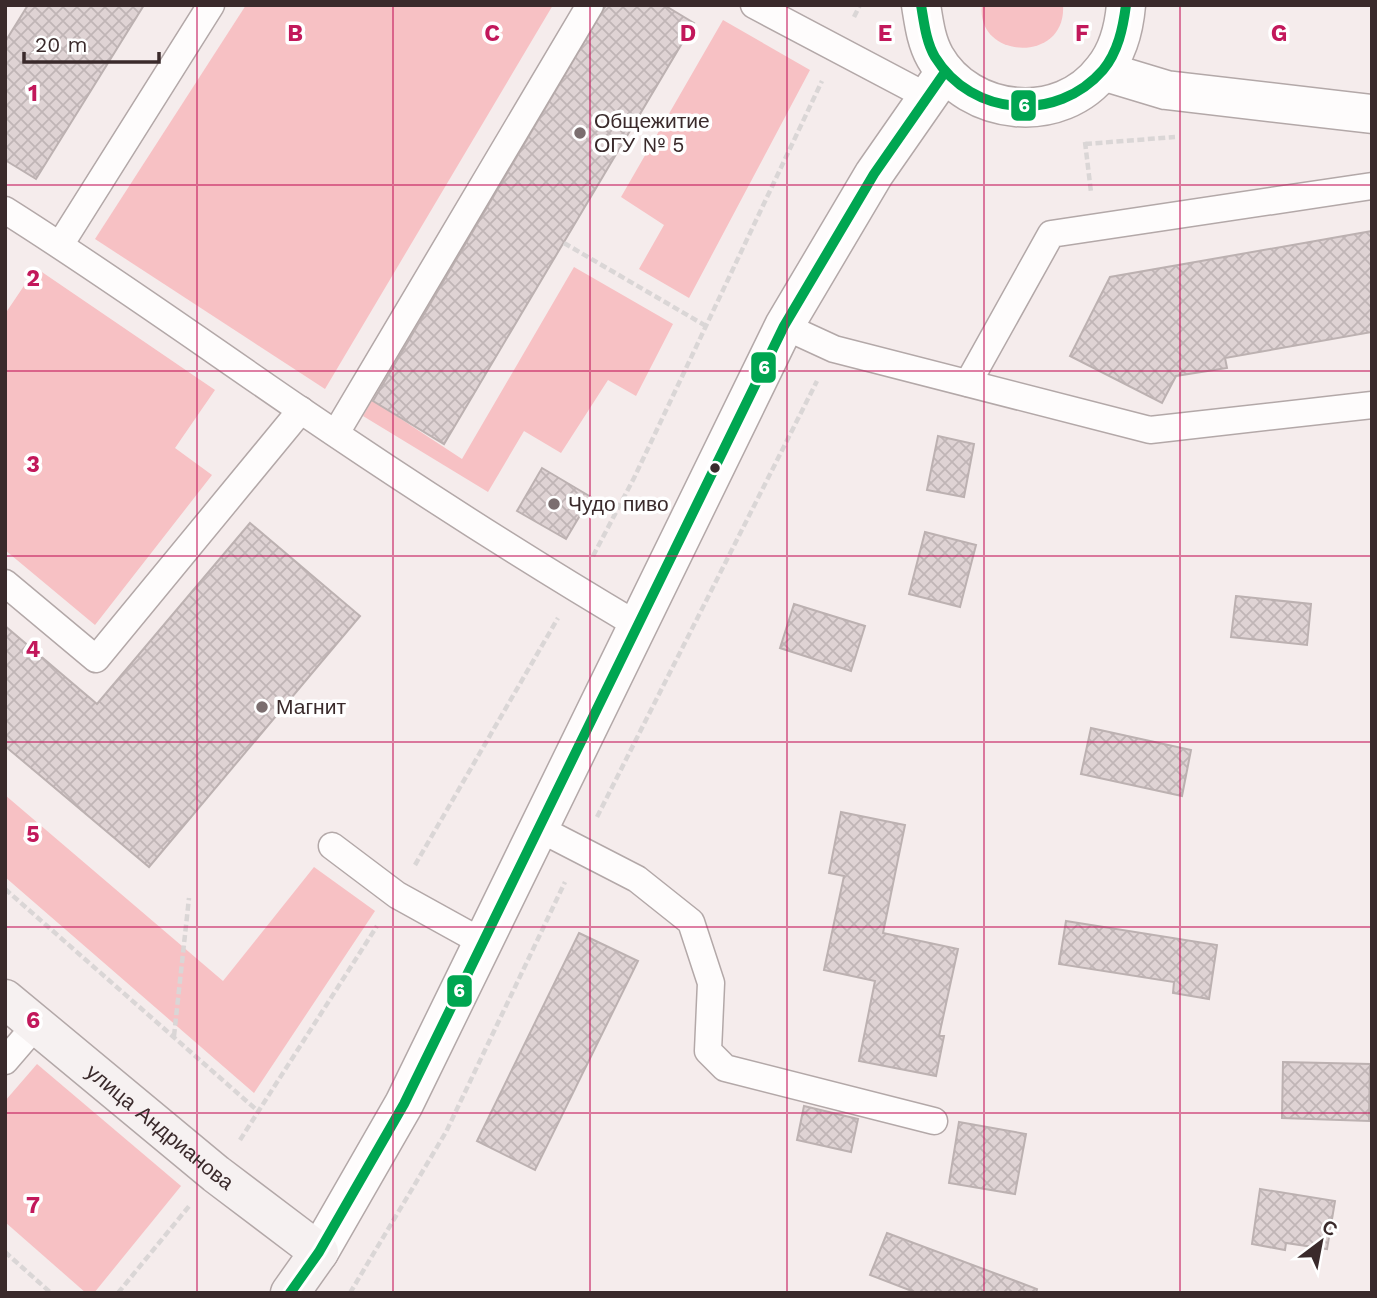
<svg xmlns="http://www.w3.org/2000/svg" width="1377" height="1298" viewBox="0 0 1377 1298" font-family="'Work Sans',sans-serif">
	<style>
		.green { fill: #f7c1c4 }
		.building { fill: url(#building-cross-hatch); stroke: #bcb1b1; stroke-width: 2 }
		.lines { fill: none; stroke-linecap: round; stroke-linejoin: round }
		.lane-casing { stroke: #b3a8a8; stroke-width: 29 }
		.street-casing { stroke: #b3a8a8; stroke-width: 41 }
		.secondary-casing { stroke: #b3a8a8; stroke-width: 41 }
		.path { stroke: #dad6d6; stroke-width: 4.5; stroke-dasharray: 7 3.5; stroke-linecap: butt }
		.lane { stroke: #fefcfc; stroke-width: 26 }
		.street { stroke: #fefcfc; stroke-width: 38 }
		.secondary { stroke: #f6f1f1; stroke-width: 38 }
		.bus-1-casing { stroke: #fff; stroke-width: 16 }
		.bus-1 { stroke: #00a651; stroke-width: 10 }
		.grid { fill: none; stroke: #c2185b; stroke-width: 2; stroke-opacity: 0.55 }
		.poi-dot { fill: #7b6e6f; stroke: #fff; stroke-width: 2.5 }
		.bus-dot { fill: #3a2a2b; stroke: #fff; stroke-width: 2.5 }
		.labels { text-anchor: middle; stroke-width: 7; stroke-linejoin: round; paint-order: stroke }
		.poi-label { font-size: 21px; fill: #3a2a2b; stroke: #fff; text-anchor: start }
		.street-label { font-size: 21px; fill: #3a2a2b; stroke: #fff }
		.grid-label { font-size: 23px; text-anchor: middle; font-weight: bold; fill: #c2185b; stroke: #fff; stroke-width: 7; stroke-linejoin: round; paint-order: stroke }
		.line-badge { stroke: #fff; stroke-width: 2.5 }
		.badge-label { font-size: 19px; text-anchor: middle; font-weight: bold; fill: #fff }
	</style>
	<defs>
		<pattern id="building-cross-hatch" width="8" height="8" patternUnits="userSpaceOnUse" patternTransform="scale(1.75)"><rect width="8" height="8" fill="#dfd3d4"/><path d="M0 0l8 8M0 8l8-8" fill="none" stroke="#c0b5b6"/></pattern>
	</defs>
	<rect width="100%" height="100%" fill="#f5ecec"/>
	<g class="green">
		<path d="M246 5H553L325 389 95 239Z"/>
		<path d="M982 5H1063C1067 64 975 60 982 5Z"/>
		<path d="M723 20 810 70 689 298 639 269 664 225 621 197Z"/>
		<path d="M574 267 673 324 636 396 608 380 561 453 524 431 488 492 363 416 372 400 462 459Z"/>
		<path d="M36 268 215 390 175 448 212 475 95 625 5 550V314Z"/>
		<path d="M5 795 223 981 314 867 375 911 254 1093 5 877Z"/>
		<path d="M37 1064 181 1186 94 1293H86L5 1222V1101Z"/>
	</g>
	<g class="building">
		<path d="M28 5H144L36 179 5 160V42Z"/>
		<path d="M606 5H664L694 23 444 444 373 401Z"/>
		<path d="M1372 231V332L1225 358 1227 368 1176 376 1162 403 1070 356 1110 277Z"/>
		<path d="M938 436 974 444 964 497 927 490Z"/>
		<path d="M542 468 591 497 566 539 517 511Z"/>
		<path d="M250 523 360 616 149 867 5 746V626L97 704Z"/>
		<path d="M925 532 976 545 960 607 909 594Z"/>
		<path d="M1236 596 1311 604 1307 645 1231 637Z"/>
		<path d="M794 604 865 626 851 671 780 648Z"/>
		<path d="M1091 728 1191 750 1182 796 1081 774Z"/>
		<path d="M841 812 905 825 883 933 958 949 939 1036H944L936 1076 859 1061 875 981 824 970 844 876 829 873Z"/>
		<path d="M1066 921 1217 945 1209 999 1173 993 1174 982 1059 964Z"/>
		<path d="M579 933 638 961 535 1170 477 1141Z"/>
		<path d="M1283 1062 1370 1064 1369 1121 1282 1118Z"/>
		<path d="M804 1106 858 1119 851 1152 797 1140Z"/>
		<path d="M959 1122 1026 1134 1015 1194 949 1183Z"/>
		<path d="M1260 1189 1335 1201 1327 1249 1286 1243 1285 1250 1252 1244Z"/>
		<path d="M887 1233 1037 1289 1036 1293H917L870 1275Z"/>
	</g>
	<g class="lines">
		<defs>
			<g id="lane">
				<path d="M754 5 928 97"/>
				<path d="M5 210C105 273 201 342 299 409 409 484 522 557 637 625"/>
				<path d="M60 245 211 5"/>
				<path d="M784 326 834 349 1150 430 1372 405"/>
				<path d="M968 383 1051 234 1372 186"/>
				<path d="M336 433 590 5"/>
				<path d="M5 583 96 659 301 410"/>
				<path d="M538 828 637 879 691 922 711 983 708 1051 725 1068 934 1121"/>
				<path d="M332 846 397 895 482 942"/>
				<path d="M5 1061 36 1025"/>
			</g>
			<g id="street">
				<path d="M921 5C924 23 926 41 935 57 969 117 1061 126 1103 70 1118 52 1124 28 1126 5"/>
				<path d="M1103 71 1166 90 1372 114"/>
				<path d="M319 1252 404 1104 784 326 874 174 945 72"/>
			</g>
			<g id="secondary">
				<path id="s1" d="M5 999 216 1174 319 1252 290 1293"/>
			</g>
		</defs>
		<use href="#lane" class="lane-casing"/>
		<use href="#street" class="street-casing"/>
		<use href="#secondary" class="secondary-casing"/>
		<g class="path">
			<path d="M854 17 860 5"/>
			<path d="M1085 142 1091 192"/>
			<path d="M1085 144 1175 137"/>
			<path d="M564 243 706 326"/>
			<path d="M593 556 634 478 822 81"/>
			<path d="M597 817 817 381"/>
			<path d="M415 865 558 618"/>
			<path d="M5 889 259 1112"/>
			<path d="M174 1036 189 898"/>
			<path d="M240 1140 377 926"/>
			<path d="M5 1252 51 1293"/>
			<path d="M118 1293 190 1205"/>
			<path d="M350 1293 446 1132 565 882"/>
		</g>
		<use href="#lane" class="lane"/>
		<use href="#street" class="street"/>
		<use href="#secondary" class="secondary"/>
		<defs>
			<g id="bus-1">
				<path d="M921 5C924 22 926 42 935 57 972 117 1057 123 1103 70 1118 52 1123 28 1126 5"/>
				<path d="M290 1293 319 1252 404 1104 784 326 874 174 945 72"/>
			</g>
		</defs>
		<use href="#bus-1" class="bus-1-casing"/>
		<use href="#bus-1" class="bus-1"/>
	</g>
	<path class="grid" d="M197 5V1293M393 5V1293M590 5V1293M787 5V1293M984 5V1293M1180 5V1293M5 185H1372M5 371H1372M5 556H1372M5 742H1372M5 927H1372M5 1113H1372"/>
	<g class="poi-dot">
		<circle cx="580" cy="133" r="7"/>
		<circle cx="554" cy="504" r="7"/>
		<circle cx="262" cy="707" r="7"/>
	</g>
	<circle class="bus-dot" cx="715" cy="468" r="6"/>
	<g class="labels">
		<g class="poi-label">
			<text x="594" y="128">Общежитие<tspan x="594" dy="24">ОГУ № 5</tspan></text>
			<text x="568" y="511">Чудо пиво</text>
			<text x="276" y="714">Магнит</text>
		</g>
		<g class="street-label">
			<text dy="7" stroke="none"><textPath href="#s1" startOffset="201">улица Андрианова</textPath></text>
		</g>
	</g>
	<g class="grid-label">
		<text x="295" y="41">B</text>
		<text x="492" y="41">C</text>
		<text x="688" y="41">D</text>
		<text x="885" y="41">E</text>
		<text x="1082" y="41">F</text>
		<text x="1279" y="41">G</text>
		<text x="33" y="101">1</text>
		<text x="33" y="286">2</text>
		<text x="33" y="472">3</text>
		<text x="33" y="657">4</text>
		<text x="33" y="842">5</text>
		<text x="33" y="1028">6</text>
		<text x="33" y="1213">7</text>
	</g>
	<g class="line-badge">
		<rect x="1010" y="89" width="27" height="33" rx="7" fill="#00a651"/>
		<rect x="750" y="351" width="27" height="33" rx="7" fill="#00a651"/>
		<rect x="446" y="974" width="27" height="34" rx="7" fill="#00a651"/>
	</g>
	<g class="badge-label">
		<text x="1024" y="112">6</text>
		<text x="764" y="374">6</text>
		<text x="459" y="997">6</text>
	</g>
	<rect width="1377" height="1298" fill="none" stroke="#3a2a2b" stroke-width="14"/>
	<g transform="translate(1321 1242) rotate(32)" stroke="#ffffff" stroke-width="5" paint-order="stroke">
	<path d="M0-5L12 26L0 18L-12 26Z" fill="#3a2a2b"/>
	<text y="-10" font-size="19" font-weight="bold" text-anchor="middle" fill="#3a2a2b">С</text>
	</g>
	<path d="M24 52v10h135v-10" fill="none" stroke="#3a2a2b" stroke-width="3.5"/>
	<text x="35" y="52" font-size="21" fill="#3a2a2b" stroke="#ffffff" stroke-width="5" paint-order="stroke">20 m</text>
</svg>
